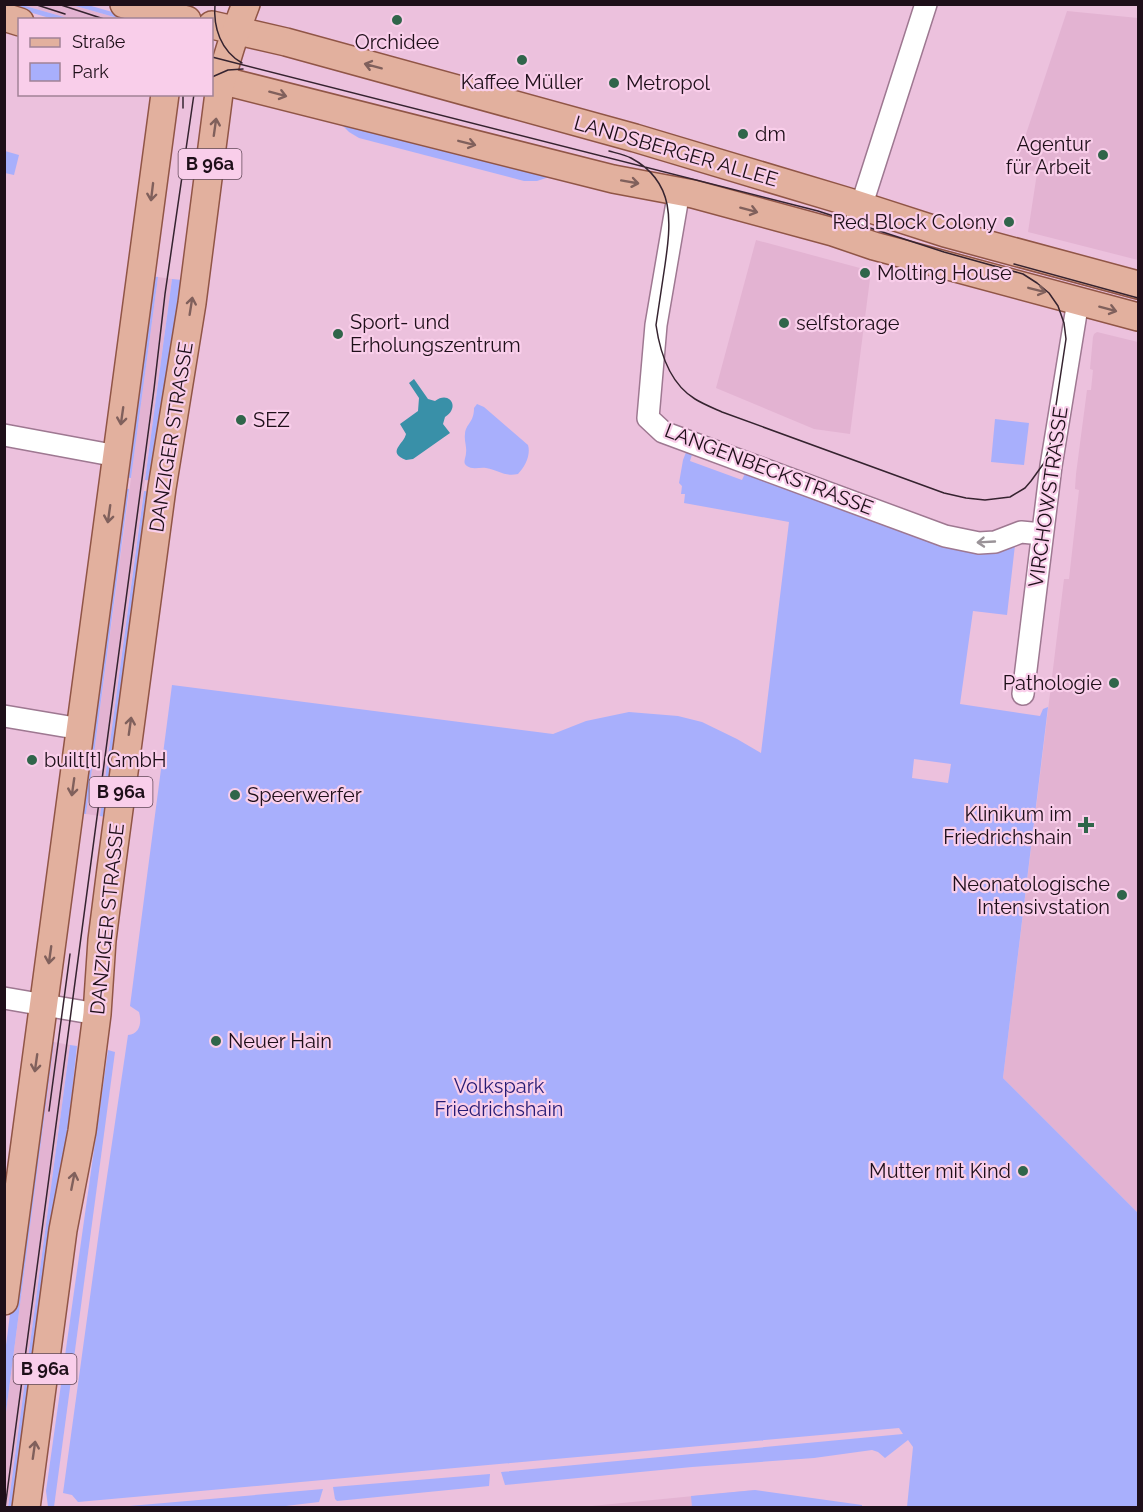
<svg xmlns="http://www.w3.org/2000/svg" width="1143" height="1512" viewBox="0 0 1143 1512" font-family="Raleway,sans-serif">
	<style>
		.built { fill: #e3b3d2 }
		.green { fill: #a8affc; fill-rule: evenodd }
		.water { fill: #3990a8 }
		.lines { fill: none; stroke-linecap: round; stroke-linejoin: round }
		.minor-casing { stroke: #9e7891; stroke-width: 24 }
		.major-casing { stroke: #905546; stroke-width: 30 }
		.minor { stroke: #fff; stroke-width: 21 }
		.major { stroke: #e2b09e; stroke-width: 27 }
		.tram { stroke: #35232f; stroke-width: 1.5 }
		.oneway { stroke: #80605c }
		.oneway2 { stroke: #9a9398 }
		.poi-dot { fill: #30654a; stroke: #f9ceea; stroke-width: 2 }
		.labels { text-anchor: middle; stroke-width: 4.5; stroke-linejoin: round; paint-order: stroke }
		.shield { fill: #f9ceea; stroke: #604858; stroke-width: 1.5 }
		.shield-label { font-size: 18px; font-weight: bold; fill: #1e0f19 }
		.poi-label { font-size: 20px; fill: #1e0f19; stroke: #f9ceea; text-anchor: start }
		.street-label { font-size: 20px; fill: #1e0f19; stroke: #f9ceea }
		.park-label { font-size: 20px; fill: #261b73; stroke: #f9ceea }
	</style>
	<rect width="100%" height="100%" fill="#ecc1dd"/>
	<g class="built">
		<path d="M22 5H72L121 19H71Z"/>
		<path d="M1067 11 1138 18V260L1028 232 1037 173 1016 164Z"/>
		<path d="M756 240 871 271 850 434 814 429 716 388Z"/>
		<path d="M158 277 172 279 100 816 86 814Z"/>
		<path d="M1097 332 1138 342V1213L1003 1078 1064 579H1069L1079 490 1075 489 1076 474 1087 390H1091L1093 370 1090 369 1093 337 1094 334Z"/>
		<path d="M54 1042 70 1045 8 1507 5 1508V1420Z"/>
		<path d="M755 1490 756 1508H571Z"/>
	</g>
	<g class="green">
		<path d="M5 5H22L71 19H53Z"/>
		<path d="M72 5H88L126 16 125 19H121Z"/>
		<path d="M342 125 549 177 537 181H524L359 138 349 132Z"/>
		<path d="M5 151 19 155 14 175 5 173Z"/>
		<path d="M148 276 158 277 131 478 121 477Z"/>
		<path d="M172 279 182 280 155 481 145 480Z"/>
		<path d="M477 404 484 407 528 445C531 455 525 467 518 474 504 477 499 470 486 468 480 467 472 470 467 466 462 463 466 458 466 453 467 447 464 441 465 434 466 423 474 423 474 408Z"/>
		<path d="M995 419 1029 423 1024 465 991 462Z"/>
		<path d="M688 447 694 448 690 461 742 480 748 467 956 547 1015 545 1007 615 973 611 960 704 1040 716 1043 709 1048 707 1003 1078 1138 1213V1507H907L913 1447 908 1440 885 1458 878 1452 872 1450 814 1458 692 1467 505 1485 501 1472 903 1434 899 1428 78 1502 72 1495 63 1493 101 1217 128 1035C140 1034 142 1022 139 1012L130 1006 172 685 553 734 586 721 629 712 678 716 702 722 737 739 761 753 789 522 684 503 685 494H681L682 486 679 483 683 460ZM914 759 951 764 948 783 912 778Z"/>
		<path d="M120 488 129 489 86 814 76 813Z"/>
		<path d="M144 491 153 492 110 818 100 816Z"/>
		<path d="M45 1041 54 1042 5 1420V1353Z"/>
		<path d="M70 1045 77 1046 67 1139 19 1507 8 1508Z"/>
		<path d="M108 1050 115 1052 54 1507H48L46 1491Z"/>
		<path d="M490 1474 489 1486 337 1501 335 1499 333 1487Z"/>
		<path d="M323 1489 319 1502 269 1508 118 1507Z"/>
		<path d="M755 1490 862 1505V1507H692L691 1496Z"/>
	</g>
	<path class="water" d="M414 379 428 399 435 401C449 390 461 407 445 417L443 424 450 433 413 459 406 460C386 452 404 444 406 434L400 424 418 411 419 398 409 383Z"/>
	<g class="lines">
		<defs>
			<g id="minor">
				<path d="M679 191 656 325 648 418 663 432 945 536 979 543 995 542 1021 532 1042 534"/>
				<path d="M851 238 926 4"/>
				<path d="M4 435 117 456"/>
				<path d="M1023 694 1051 466 1078 301"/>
				<path d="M4 716 81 729"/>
				<path d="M4 998 97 1014"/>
			</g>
			<g id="major">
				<path d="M124 4 187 20"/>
				<path d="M4 17 20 22"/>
				<path d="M212 25 286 42 635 138 849 202 945 233 1138 285"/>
				<path d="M212 78 613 179 693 194 833 232 874 246 1138 317"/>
				<path d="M4 1301 165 94"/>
				<path d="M26 1508 63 1230 82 1131 97 1014 102 940 111 869 162 488 192 303 219 93C224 63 235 33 246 4"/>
			</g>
		</defs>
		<use href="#minor" class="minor-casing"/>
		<use href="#major" class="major-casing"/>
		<use href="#minor" class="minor"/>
		<use href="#major" class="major"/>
		<g class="tram">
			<path d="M34 4 65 14"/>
			<path d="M58 4 107 20"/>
			<path d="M215 4C213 28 221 51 242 63"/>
			<path d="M212 57 818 211 944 252 1023 274 1037 283 1049 293 1058 306 1064 323 1066 339 1050 445 1044 463 1031 481 1025 488 1010 497 985 500 966 498 944 493 722 412C713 408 703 404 695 399 669 383 660 353 656 325 659 305 662 285 665 265 671 223 676 182 631 158 625 155 616 153 609 151"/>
			<path d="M212 77 228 70 243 69"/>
			<path d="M183 94V108"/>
			<path d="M1014 264 1138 298"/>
			<path d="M49 1111 70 954"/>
			<path d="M5 1508 154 389 165 294 194 94"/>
		</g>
	</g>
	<defs><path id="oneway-shaft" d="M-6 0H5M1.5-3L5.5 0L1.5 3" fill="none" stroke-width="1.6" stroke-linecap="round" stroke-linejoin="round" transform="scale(1.5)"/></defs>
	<g class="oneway">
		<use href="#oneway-shaft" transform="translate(373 66) rotate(-165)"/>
		<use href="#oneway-shaft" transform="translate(278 94) rotate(15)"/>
		<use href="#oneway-shaft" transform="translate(215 127) rotate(-82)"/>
		<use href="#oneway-shaft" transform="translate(467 143) rotate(14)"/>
		<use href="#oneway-shaft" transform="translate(630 182) rotate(10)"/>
		<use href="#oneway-shaft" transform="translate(152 192) rotate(97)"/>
		<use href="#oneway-shaft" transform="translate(749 210) rotate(15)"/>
		<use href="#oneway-shaft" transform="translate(1037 290) rotate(14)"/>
		<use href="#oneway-shaft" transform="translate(191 306) rotate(-81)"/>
		<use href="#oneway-shaft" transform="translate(1108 309) rotate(15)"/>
		<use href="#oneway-shaft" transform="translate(122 416) rotate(98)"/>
		<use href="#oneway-shaft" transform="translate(109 514) rotate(98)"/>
		<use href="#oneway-shaft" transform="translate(130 726) rotate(-82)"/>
		<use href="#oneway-shaft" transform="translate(73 787) rotate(98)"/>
		<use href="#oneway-shaft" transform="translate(50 955) rotate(98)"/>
		<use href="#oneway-shaft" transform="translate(36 1063) rotate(98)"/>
		<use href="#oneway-shaft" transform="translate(73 1181) rotate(-79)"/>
		<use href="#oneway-shaft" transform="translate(34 1450) rotate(-82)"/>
	</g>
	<use class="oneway2" href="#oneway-shaft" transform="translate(986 542) rotate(177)"/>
	<g class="poi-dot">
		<circle cx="397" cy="20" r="6"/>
		<circle cx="522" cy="60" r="6"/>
		<circle cx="614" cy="83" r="6"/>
		<circle cx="743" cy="134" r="6"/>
		<circle cx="1103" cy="155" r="6"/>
		<circle cx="1009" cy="222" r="6"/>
		<circle cx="865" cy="273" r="6"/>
		<circle cx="784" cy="323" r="6"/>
		<circle cx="338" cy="334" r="6"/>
		<circle cx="241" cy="420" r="6"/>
		<circle cx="1114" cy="683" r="6"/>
		<circle cx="32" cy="760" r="6"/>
		<circle cx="235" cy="795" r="6"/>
		<path d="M1083 816h6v6h6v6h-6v6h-6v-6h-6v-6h6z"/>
		<circle cx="1122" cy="895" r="6"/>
		<circle cx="216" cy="1041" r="6"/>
		<circle cx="1023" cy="1171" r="6"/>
	</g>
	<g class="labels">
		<g class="shield">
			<rect x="178.5" y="149" width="63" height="30" rx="4.5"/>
			<rect x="89.5" y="777" width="63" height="30" rx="4.5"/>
			<rect x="13.5" y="1354" width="63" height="30" rx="4.5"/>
		</g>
		<g class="shield-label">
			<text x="210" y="170">B 96a</text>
			<text x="121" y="798">B 96a</text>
			<text x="45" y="1375">B 96a</text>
		</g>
		<g class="poi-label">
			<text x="397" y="49" text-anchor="middle">Orchidee</text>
			<text x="522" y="89" text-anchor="middle">Kaffee Müller</text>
			<text x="626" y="90">Metropol</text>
			<text x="755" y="141">dm</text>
			<text x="1091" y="151" text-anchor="end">Agentur<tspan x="1091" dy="23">für Arbeit</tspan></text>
			<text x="997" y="229" text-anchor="end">Red Block Colony</text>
			<text x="877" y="280">Molting House</text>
			<text x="350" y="329">Sport- und<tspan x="350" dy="23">Erholungszentrum</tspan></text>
			<text x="796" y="330">selfstorage</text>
			<text x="253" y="427">SEZ</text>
			<text x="1102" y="690" text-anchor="end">Pathologie</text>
			<text x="44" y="767">built[t] GmbH</text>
			<text x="247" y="802">Speerwerfer</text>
			<text x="1072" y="821" text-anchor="end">Klinikum im<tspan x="1072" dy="23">Friedrichshain</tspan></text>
			<text x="1110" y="891" text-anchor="end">Neonatologische<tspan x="1110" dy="23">Intensivstation</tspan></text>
			<text x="228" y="1048">Neuer Hain</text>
			<text x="1011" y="1178" text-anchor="end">Mutter mit Kind</text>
		</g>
		<g class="street-label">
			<text transform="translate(676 151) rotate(16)" y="7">LANDSBERGER ALLEE</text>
			<text transform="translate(171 437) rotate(-81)" y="7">DANZIGER STRASSE</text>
			<text transform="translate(769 469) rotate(21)" y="7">LANGENBECKSTRASSE</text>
			<text transform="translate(1048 497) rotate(-82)" y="7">VIRCHOWSTRASSE</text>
			<text transform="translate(107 919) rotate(-84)" y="7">DANZIGER STRASSE</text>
		</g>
		<g class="park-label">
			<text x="499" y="1093">Volkspark<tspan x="499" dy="23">Friedrichshain</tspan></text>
		</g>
	</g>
	<rect width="1143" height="1512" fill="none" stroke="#1e0f19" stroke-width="12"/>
	<rect x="18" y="18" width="195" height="78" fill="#f9ceea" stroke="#a18296" stroke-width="1.5"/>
	<rect x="30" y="38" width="30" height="9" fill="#e2b09e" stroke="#a18296" stroke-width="1.5"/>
	<text x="72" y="48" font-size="18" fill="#1e0f19">Straße</text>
	<rect x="30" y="63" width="30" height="18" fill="#a8affc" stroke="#a18296" stroke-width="1.5"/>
	<text x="72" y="78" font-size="18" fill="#1e0f19">Park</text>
</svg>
